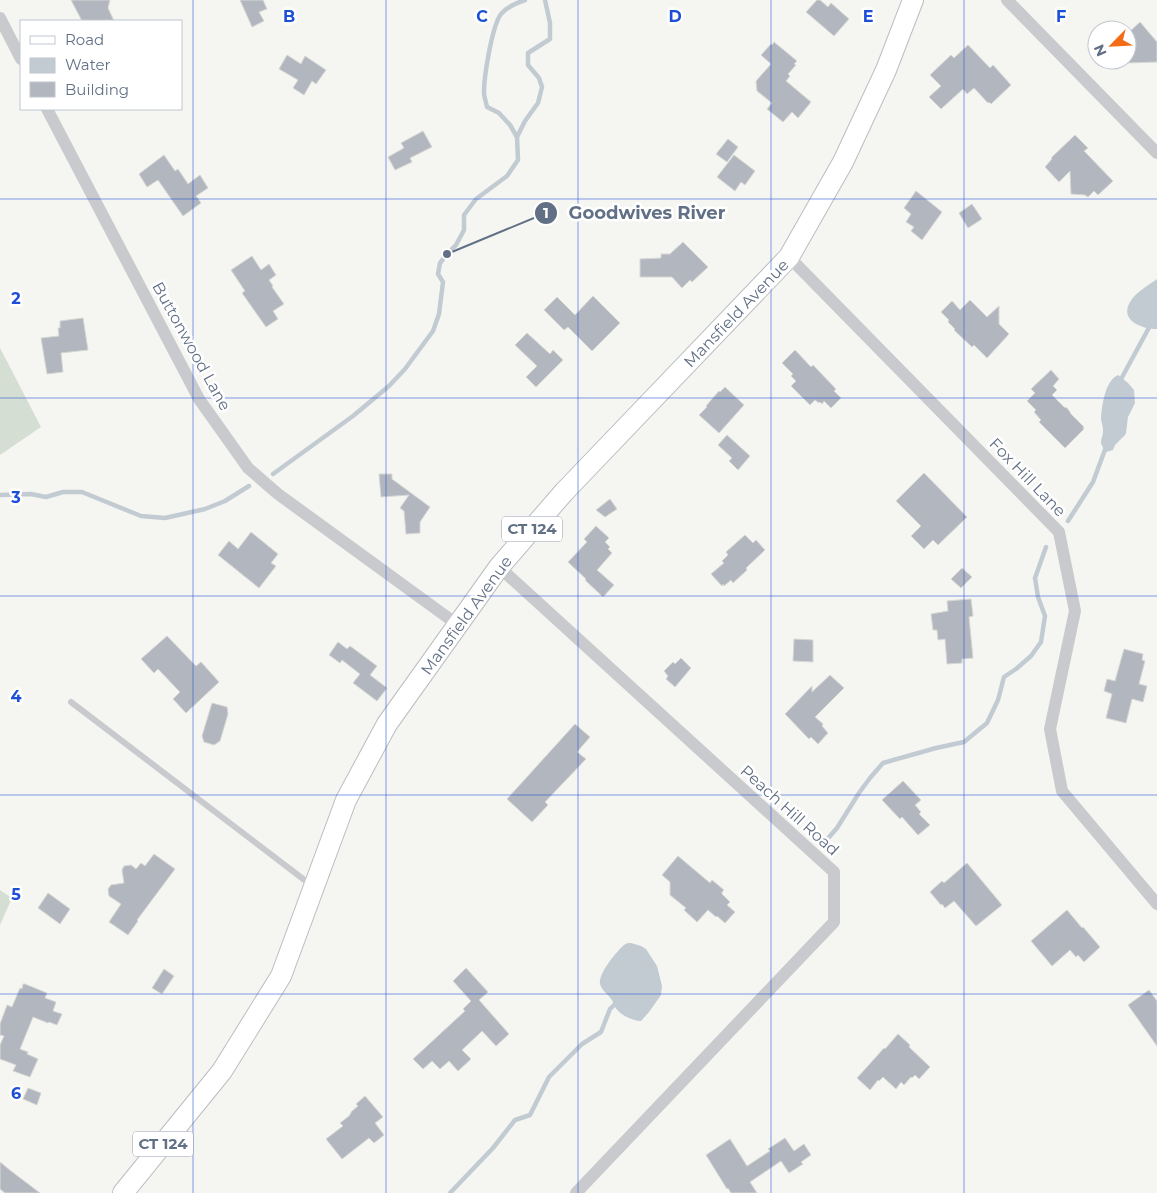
<svg xmlns="http://www.w3.org/2000/svg" width="1157" height="1193" viewBox="0 0 1157 1193" font-family="Montserrat,sans-serif">
	<style>
		.green { fill: #d5ded2 }
		.water { fill: #c2cbd2 }
		.lines { fill: none; stroke-linecap: round; stroke-linejoin: round }
		.stream { stroke: #c2cbd2; stroke-width: 4.5 }
		.building { fill: #b2b7bf; stroke: #d7d7d4 }
		.primary-casing { stroke: #babdc1; stroke-width: 22 }
		.lane { stroke: #c8cace; stroke-width: 6 }
		.street { stroke: #c8cace; stroke-width: 12 }
		.primary { stroke: #fff; stroke-width: 20 }
		.grid { fill: none; stroke: #1d4ed8; stroke-width: 1; stroke-opacity: 0.55 }
		.labels { text-anchor: middle; stroke-width: 5; stroke-linejoin: round; paint-order: stroke }
		.shield { fill: #fff; stroke: #919baa; stroke-width: 1 }
		.shield-label { font-size: 15px; font-weight: bold; fill: #627086 }
		.street-label { font-size: 16px; fill: #627086; stroke: #fff }
		.grid-label { font-size: 16px; text-anchor: middle; font-weight: bold; fill: #1d4ed8; stroke: #fff; stroke-width: 5; stroke-linejoin: round; paint-order: stroke }
		.leader { fill: none; stroke: #627086; stroke-width: 2 }
		.callout-dot { fill: #627086; stroke: #fff; stroke-width: 2 }
		.mark-label { font-size: 15px; text-anchor: middle; font-weight: bold; fill: #fff }
		.callout-label { font-size: 18px; text-anchor: middle; font-weight: bold; fill: #627086; stroke: #fff; stroke-width: 5; stroke-linejoin: round; paint-order: stroke }
	</style>
	<rect width="100%" height="100%" fill="#f5f6f2"/>
	<g class="green">
		<path d="M0 348 41 427 0 455Z"/>
		<path d="M0 890 12 898 0 925Z"/>
	</g>
	<g class="water">
		<path d="M1157 279V329C1140 329 1117 319 1132 299 1138 291 1149 285 1157 279Z"/>
		<path d="M1118 375 1128 383 1134 390 1135 403 1128 417 1126 433 1125 435 1115 445 1113 450 1106 452C1097 439 1103 442 1103 430 1103 426 1101 422 1101 418 1102 405 1105 381 1118 375Z"/>
		<path d="M631 943 641 946 646 949 657 966 662 986 661 995 649 1012 641 1021C632 1021 619 1014 615 1007 613 1004 613 1002 612 1000 608 994 602 991 600 984 598 974 616 952 624 945 627 943 628 943 631 943Z"/>
	</g>
	<g class="lines">
		<g class="stream">
			<path d="M517 137 525 121 538 103 542 87 539 78 528 65V53L550 39V23L545 0"/>
			<path d="M1120 381 1151 324"/>
			<path d="M273 474 353 416 389 386 405 369 433 331 439 314 443 282 438 274 440 263 447 254 456 245 464 230V215L476 199 507 176 518 160 517 137 510 125 499 113 487 107C486 102 484 97 484 92 484 76 492 26 501 14 507 7 516 3 525 0"/>
			<path d="M0 495 31 494 46 497 63 492H82L141 516 165 518 205 509 225 501 249 486"/>
			<path d="M1068 521 1093 482 1106 447"/>
			<path d="M823 844 837 828 859 793 870 778 883 763 936 748 964 742 987 723 998 700 1004 677 1016 669 1031 656 1041 642 1045 616 1038 597 1035 578 1046 547"/>
			<path d="M450 1193 493 1148 515 1120 530 1115 549 1077 582 1044 601 1032 610 1009 618 1001"/>
		</g>
	</g>
	<g class="building">
		<path d="M71 0H110L108 8 114 21H82Z"/>
		<path d="M240 0H263L267 9 259 12 264 21 252 27Z"/>
		<path d="M817 0H820L828 7 831 3 849 19 834 36 806 12Z"/>
		<path d="M1140 22 1157 42V62L1127 63V34Z"/>
		<path d="M774 42 797 61 794 64 796 65 788 74 790 76 786 81 811 102 798 118 792 112 783 122 767 109 772 103 757 91 756 81 771 64 761 55 771 44 772 45Z"/>
		<path d="M968 45 990 68 993 65 1011 85 991 104 989 102 988 103 974 88 967 94 963 89 941 109 929 97 941 86 930 75 951 55 954 58Z"/>
		<path d="M287 55 301 64 305 56 326 70 316 84 312 81 304 95 293 88 298 80 279 69Z"/>
		<path d="M423 131 432 147 410 158 412 162 395 170 388 157 404 148 401 143Z"/>
		<path d="M1075 135 1088 148 1084 151 1113 181 1098 195 1094 191 1088 197 1085 195 1071 194 1070 171 1059 182 1045 167 1052 159 1051 158Z"/>
		<path d="M728 139 738 147 727 162 716 154Z"/>
		<path d="M164 155 175 171 178 169 188 184 200 175 208 188 196 196 201 203 183 216 158 180 147 187 139 174Z"/>
		<path d="M734 155 755 171 745 185 741 182 735 191 717 177Z"/>
		<path d="M916 191 942 212 922 240 911 231 914 227 906 222 911 214 904 208Z"/>
		<path d="M972 204 982 219 968 228 959 213Z"/>
		<path d="M683 242 708 267 692 282 690 280 682 288 672 277H640V259L661 258V254H670Z"/>
		<path d="M252 256 261 270 269 264 276 275 269 280 273 286 272 287 284 304 273 311 278 319 266 327 242 293 245 291 231 270Z"/>
		<path d="M593 296 620 323 592 351 568 327 564 330 544 310 557 297 575 315Z"/>
		<path d="M970 300 987 317 999 306V324L1009 334 987 358 974 345 972 347 954 330 955 329 948 322 949 320 941 312 952 301 960 310Z"/>
		<path d="M83 318 88 350 61 353 63 372 47 374 41 338 59 336 58 328H60V321Z"/>
		<path d="M527 333 550 354 553 350 563 360 536 387 526 377 537 366 515 345Z"/>
		<path d="M795 350 811 367 813 365 836 389 834 391 841 398 831 408 824 401 822 404 820 402 819 403 815 400 810 405 791 386 796 381 791 376 793 374 782 363Z"/>
		<path d="M1051 370 1059 379 1053 386 1057 390 1052 395 1064 407 1067 408 1070 412 1071 414 1084 427 1083 428 1084 429 1065 448 1039 422 1041 420 1034 412 1036 410 1027 401 1035 393 1031 389Z"/>
		<path d="M725 387 744 405 719 433 699 415 707 407 706 406 719 391 720 392Z"/>
		<path d="M727 435 750 456 738 470 729 461 732 458 718 445Z"/>
		<path d="M924 473 967 517 938 545 933 540 924 549 911 536 921 526 896 501Z"/>
		<path d="M379 474H392V479L430 507 420 522V533L406 534 404 511 400 508 409 495 381 497Z"/>
		<path d="M610 499 617 509 605 517 596 510Z"/>
		<path d="M596 526 609 538 605 542 610 547 608 549 612 553 597 570 614 585 603 597 585 580 586 579 568 562 587 542 584 539Z"/>
		<path d="M251 532 278 554 271 563 276 566 259 588 218 555 229 541 238 549Z"/>
		<path d="M745 535 753 543 756 540 765 550 746 568 747 570 733 583 731 580 724 586 723 584 722 586 711 574 724 563 722 561 728 555 726 552Z"/>
		<path d="M962 568 972 577 961 588 951 579Z"/>
		<path d="M971 599 973 616 969 617 973 658 962 659V663L947 664 945 639 938 640 937 630H933L931 614 948 611 947 601Z"/>
		<path d="M167 636 196 666 201 662 219 682 186 713 173 699 180 692 158 669 154 673 141 659Z"/>
		<path d="M794 639 813 640V662L793 661Z"/>
		<path d="M338 642 347 649 350 646 377 666 370 675 387 688 377 701 353 683 360 674 342 660 340 663 329 655Z"/>
		<path d="M1124 649 1143 654 1142 660 1145 661 1139 684 1147 686 1143 702 1132 699 1126 723 1106 718 1112 694 1104 691 1107 679 1115 681Z"/>
		<path d="M681 658 691 668 675 687 666 679 668 676 664 671 673 662 675 664Z"/>
		<path d="M830 675 844 688 815 717 823 724 822 726 828 733 818 744 811 737 809 739 785 714 812 686V692Z"/>
		<path d="M212 703 227 707 228 714 220 741 214 745 204 742 202 736Z"/>
		<path d="M575 724 590 737 577 752 586 759 545 802 548 805 532 822 507 799Z"/>
		<path d="M903 781 921 800 915 805 921 812 919 814 930 825 918 835 902 817 900 819 882 800Z"/>
		<path d="M154 854 175 869 137 920 138 921 128 935 109 922 121 904 109 896 108 889 111 885 124 883 122 870 124 866 131 865 136 869 141 863 145 866Z"/>
		<path d="M678 856 710 883 712 880 724 890 722 892V894L730 902 727 905 735 912 725 923 717 916 716 917 708 910 697 922 684 910 686 908 670 895V882L662 875Z"/>
		<path d="M967 863 1002 905 976 926 954 901 945 908 942 904 941 905 930 892 942 881 944 883Z"/>
		<path d="M48 893 70 909 60 924 38 908Z"/>
		<path d="M1067 910 1082 928 1083 927 1100 947 1084 962 1078 955 1076 957 1070 950 1052 966 1031 941Z"/>
		<path d="M466 968 488 992 479 1000 509 1034 496 1046 482 1031 462 1050 471 1059 458 1071 449 1061 440 1069 432 1061 423 1069 413 1059 465 1011 463 1009 471 1001 453 981Z"/>
		<path d="M164 969 174 976 162 994 152 988Z"/>
		<path d="M23 984H25L47 993 45 998 56 1002 53 1011 62 1014 57 1025 49 1022 48 1023 33 1017 20 1049 28 1052 27 1054 38 1059 30 1077 13 1071 16 1065 0 1059V1045L4 1036 0 1035V1024L7 1005 12 1007 20 988 22 989Z"/>
		<path d="M1149 990 1157 1001V1046L1128 1005Z"/>
		<path d="M898 1034 910 1045 909 1047 930 1067 919 1079 915 1075 912 1078 911 1077 904 1085 901 1082 896 1089 883 1077 879 1081 878 1080 870 1090 857 1078 876 1057 884 1048 885 1049Z"/>
		<path d="M28 1088 41 1093 37 1105 23 1099Z"/>
		<path d="M365 1096 383 1117 375 1123 384 1135 374 1143 369 1138 342 1159 326 1139 343 1126 340 1123 349 1116 351 1113V1112L358 1106 356 1104Z"/>
		<path d="M785 1138 794 1151 804 1144 811 1155 801 1162 803 1164 789 1173 781 1161 750 1182 757 1193H731L728 1188 727 1189 706 1155 730 1139 747 1166 770 1151 768 1149Z"/>
		<path d="M0 1162 11 1171 40 1193H5L0 1189Z"/>
	</g>
	<g class="lines">
		<defs>
			<path id="primary" d="M123 1193 222 1071 281 976 346 800 387 724 499 567 564 492 789 257 843 162 886 70 913 0"/>
		</defs>
		<use href="#primary" class="primary-casing"/>
		<path class="lane" d="M71 702 311 885"/>
		<g class="street">
			<path d="M1007 0 1157 153"/>
			<path d="M0 18 21 59"/>
			<path d="M47 109 199 399 248 468 278 494 458 625"/>
			<path d="M789 257 1059 532 1075 611 1050 729 1062 791 1157 904"/>
			<path d="M499 567 834 872V922L576 1193"/>
		</g>
		<use href="#primary" class="primary"/>
	</g>
	<path class="grid" d="M193 0V1193M386 0V1193M578 0V1193M771 0V1193M964 0V1193M0 199H1157M0 398H1157M0 596H1157M0 795H1157M0 994H1157"/>
	<g class="labels">
		<g class="shield">
			<rect x="502" y="516.5" width="60" height="25" rx="4"/>
			<rect x="133" y="1131.5" width="60" height="25" rx="4"/>
		</g>
		<g class="shield-label">
			<text x="532" y="534">CT 124</text>
			<text x="163" y="1149">CT 124</text>
		</g>
		<g class="street-label">
			<text transform="translate(736 313) rotate(-46)" y="6">Mansfield Avenue</text>
			<text transform="translate(192 346) rotate(61)" y="6">Buttonwood Lane</text>
			<text transform="translate(1028 477) rotate(46)" y="6">Fox Hill Lane</text>
			<text transform="translate(466 615) rotate(-54)" y="6">Mansfield Avenue</text>
			<text transform="translate(790 810) rotate(42)" y="6">Peach Hill Road</text>
		</g>
	</g>
	<g class="grid-label">
		<text x="289" y="22">B</text>
		<text x="482" y="22">C</text>
		<text x="675" y="22">D</text>
		<text x="868" y="22">E</text>
		<text x="1061" y="22">F</text>
		<text x="16" y="304">2</text>
		<text x="16" y="503">3</text>
		<text x="16" y="702">4</text>
		<text x="16" y="900">5</text>
		<text x="16" y="1099">6</text>
	</g>
	<path class="leader" d="M447 254L546 213"/>
	<g class="callout-dot">
		<circle cx="447" cy="254" r="5"/>
		<circle cx="546" cy="213" r="12"/>
	</g>
	<g class="mark-label">
		<text x="546" y="218">1</text>
	</g>
	<g class="callout-label">
		<text x="647" y="219">Goodwives River</text>
	</g>
	<rect x="20" y="20" width="162" height="90" fill="#ffffff" stroke="#c0c6cf"/>
	<rect x="30" y="36" width="25" height="8" fill="#ffffff" stroke="#c0c6cf"/>
	<text x="65" y="45" font-size="15" fill="#627086">Road</text>
	<rect x="30" y="58" width="25" height="15" fill="#c2cbd2" stroke="#c0c6cf"/>
	<text x="65" y="70" font-size="15" fill="#627086">Water</text>
	<rect x="30" y="82" width="25" height="15" fill="#b2b7bf" stroke="#c0c6cf"/>
	<text x="65" y="95" font-size="15" fill="#627086">Building</text>
	<g transform="translate(1112 45) rotate(246)"><circle r="24" fill="#ffffff" stroke="#c0c6cf"/>
	<path d="M0-4L9 19L0 12L-9 19Z" fill="#f36b14"/>
	<text y="-8" font-size="14" font-weight="bold" text-anchor="middle" fill="#627086">N</text>
	</g>
</svg>
